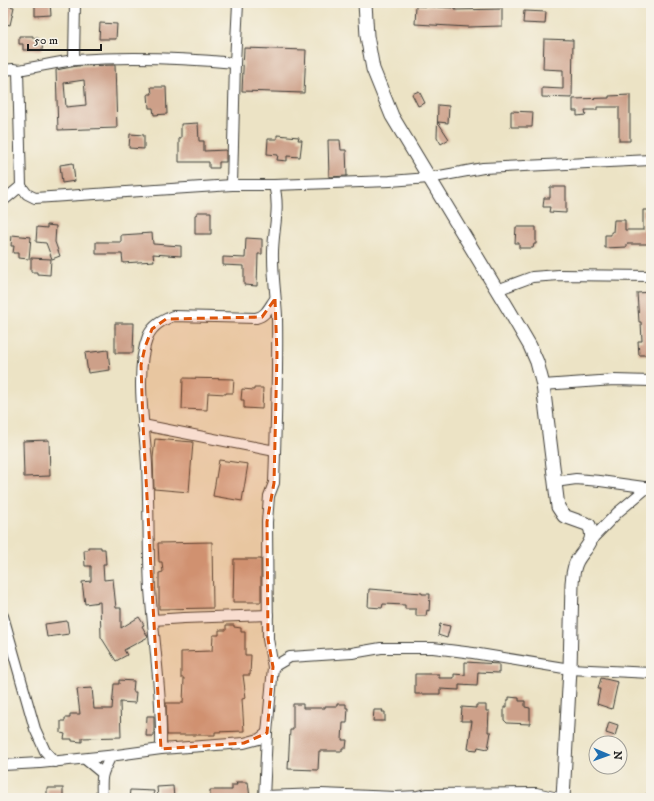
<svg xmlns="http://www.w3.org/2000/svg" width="654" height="801" viewBox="0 0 654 801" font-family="'IM FELL DW Pica',serif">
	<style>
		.building { fill: #cda089; fill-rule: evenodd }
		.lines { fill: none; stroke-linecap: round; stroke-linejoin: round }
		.minor-casing { stroke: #3b3a35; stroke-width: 12 }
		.tertiary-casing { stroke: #3b3a35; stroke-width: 15 }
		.minor { stroke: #fff; stroke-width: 10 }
		.tertiary { stroke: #fff; stroke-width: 13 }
		.marked { fill: #de560d; fill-opacity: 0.2; stroke: #de560d; stroke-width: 3; stroke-dasharray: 8 5; stroke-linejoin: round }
	</style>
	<rect width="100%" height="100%" fill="#f7f3e8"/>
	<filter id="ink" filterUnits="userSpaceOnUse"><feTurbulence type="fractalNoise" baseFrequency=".025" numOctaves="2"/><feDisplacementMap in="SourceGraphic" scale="8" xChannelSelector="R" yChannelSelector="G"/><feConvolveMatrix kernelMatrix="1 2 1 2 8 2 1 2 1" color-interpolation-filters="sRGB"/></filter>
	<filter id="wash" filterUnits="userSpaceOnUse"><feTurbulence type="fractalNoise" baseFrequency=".012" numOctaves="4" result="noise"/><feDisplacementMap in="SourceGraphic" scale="16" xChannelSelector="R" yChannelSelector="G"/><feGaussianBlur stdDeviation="0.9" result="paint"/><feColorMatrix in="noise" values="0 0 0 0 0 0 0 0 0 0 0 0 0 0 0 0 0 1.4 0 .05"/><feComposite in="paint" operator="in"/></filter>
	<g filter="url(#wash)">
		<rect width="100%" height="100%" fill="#ece3c5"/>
		<g id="blocks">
			<g class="building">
				<path d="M35 3H50L51 15 35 16Z"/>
				<path d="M3 5 14 7 10 25 3 23Z"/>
				<path d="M416 6 455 8V10L502 9V26L468 27 415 24Z"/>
				<path d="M524 11 546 12 545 24 523 23Z"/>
				<path d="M100 23 117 24 116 39H99Z"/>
				<path d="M19 36H33V38H38V42H43L42 50H23V44H19Z"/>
				<path d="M544 39 573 40 572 98 542 97V88L563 89V70L543 69Z"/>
				<path d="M244 48 306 50 304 93 242 91Z"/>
				<path d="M115 65 117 128 58 130 56 70 77 66ZM84 80 86 105 66 107 64 83Z"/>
				<path d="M151 87H166L167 114 154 115 153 108H149L148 94H152Z"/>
				<path d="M419 91 425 103 418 106 412 94Z"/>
				<path d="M630 95V141H619V107H597V110H585L586 115 577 116V111H573V99L609 98V96Z"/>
				<path d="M438 105 449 106 448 123 438 122 449 139 441 144 437 137Z"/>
				<path d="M511 111 533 112 532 127H511Z"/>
				<path d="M198 123 199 141H204V151L226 150V162H219V168H209V162H179V138H181V124Z"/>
				<path d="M130 134 144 135V149L129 148Z"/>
				<path d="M277 135 299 137 298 140H302L300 157 287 156V161L277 160 278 155 267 154 268 139H277Z"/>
				<path d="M328 140H340L341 150H346L347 176 329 177Z"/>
				<path d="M73 163 75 181 62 183 60 165Z"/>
				<path d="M550 187H566V213L549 212 550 207H543L544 198H550Z"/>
				<path d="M643 210H651V241H650V244H627V247L605 248V235H611V232H613L614 220H625V230H643Z"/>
				<path d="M197 212H211V234H195V215L197 214Z"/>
				<path d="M47 225 56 226 55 242 60 256 52 259 46 243 36 242 37 227 47 228Z"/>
				<path d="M516 227H536V244H534L533 248H519V243H515Z"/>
				<path d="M152 233 153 244 181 246V256L153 254 154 261 123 263 122 254H96V242H121V235Z"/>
				<path d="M12 235 31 237 29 259 18 258V253H13L14 246H11Z"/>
				<path d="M246 238 262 239V254H258L257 286 244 285V266L223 265V257L245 258Z"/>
				<path d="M31 258 51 259 50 275 37 274V272H31Z"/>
				<path d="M651 292V355H639L638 341H642L641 322H639L637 293Z"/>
				<path d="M115 323H134L133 353H115Z"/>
				<path d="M108 350 110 370 88 373 85 353Z"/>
				<path d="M183 378 234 379 233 393H226V394L208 393 207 410 182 409Z"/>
				<path d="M254 388H263L262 409 244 408V400H241L242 389 254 390Z"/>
				<path d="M155 439 193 442 189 492 154 489 153 458Z"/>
				<path d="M49 440 50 476 24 477 23 441Z"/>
				<path d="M219 460 248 464 242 501 213 496Z"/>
				<path d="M212 542 213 608 159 609V573L163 572 162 562H159L158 543Z"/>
				<path d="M88 547H101V549H105L106 564H103L104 580 113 579 116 608H121V628L139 617 144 625 142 626 148 637 124 650 127 655 116 661 101 637 100 602 85 604 82 582 91 581V566H85L84 550H88Z"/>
				<path d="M234 559H261V602H233Z"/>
				<path d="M369 589 422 593V594H430L429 611 427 610 426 616H416V609H405V605L383 604 382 608 368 607Z"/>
				<path d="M67 621 69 634 47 637 45 624Z"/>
				<path d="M440 624 450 626 447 638 438 635Z"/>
				<path d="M226 625H234V627L241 628V632H245V655H251L250 675H243L246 698 242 699 244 731 215 732V735H167L166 703H183L184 678H181V652L212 651 213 635H219V630H226Z"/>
				<path d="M465 662 499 664V673L478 672 477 686 459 685V690L440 689V694H415V674H439V678H454V674L465 675Z"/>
				<path d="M601 678 618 682 612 709 597 704 600 689H598Z"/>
				<path d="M119 680 134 681 133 692H136L135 703 120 702 121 737 82 738V742L72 741V739H64L65 734 61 733V721H65V718H70V714H80L77 689 92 688 94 709H112L114 684H119Z"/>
				<path d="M509 697 519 698V701H525V707L530 708V724L507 723 504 720V707H507V700H509Z"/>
				<path d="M293 704H303V708H325V706H337V704H346V708H348L347 723H343L342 740H347L346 748H342V751H319L318 770 288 769 290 730H293Z"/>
				<path d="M476 705H486V711H489L488 732H491L488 749 478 747 477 750 468 749 472 721H461L462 707 476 708Z"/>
				<path d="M374 710H383L382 712H385V721H373Z"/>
				<path d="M147 716H154V736H146Z"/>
				<path d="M609 722 618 725 615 736 606 733Z"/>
				<path d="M236 782H248L250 798H210V790H232V785H237Z"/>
				<path d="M173 786 174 798H158L157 787Z"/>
				<rect x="47" y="788" width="16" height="10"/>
				<path d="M130 790 154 791 153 798H129Z"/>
			</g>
		</g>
	</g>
	<g filter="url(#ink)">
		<use href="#blocks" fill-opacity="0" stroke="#3b3a35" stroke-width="1"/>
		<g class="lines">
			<defs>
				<g id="minor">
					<path d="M74 60 75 3"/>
					<path d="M3 70 13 69 18 70 21 186 27 194 35 198 232 185H274L390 181 429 178 483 168 651 160"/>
					<path d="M18 70C37 67 57 62 76 60 129 56 182 58 235 63"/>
					<path d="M232 185 235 63 238 3"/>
					<path d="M3 201 21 186"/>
					<path d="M497 290 532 277 559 275 651 276"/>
					<path d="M543 385 614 380 651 381"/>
					<path d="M143 425 275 451"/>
					<path d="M555 482 576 479 600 481 651 488"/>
					<path d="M591 540 618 512 648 487"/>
					<path d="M3 616 35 729 45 751 55 762"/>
					<path d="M153 620 184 618 268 615"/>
					<path d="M273 667 268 639 267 522 269 496 274 483C276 427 278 371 277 316 276 297 273 277 273 258 272 233 281 210 274 185"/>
					<path d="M161 749C162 696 154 643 150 589 148 548 149 507 147 465 145 427 134 372 148 336 153 325 163 320 173 316L256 318C266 316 269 307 275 299"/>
					<path d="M85 759 102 773"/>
					<path d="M3 765 40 763 117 755 161 749 244 743 259 739 267 733"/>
					<path d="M264 796 321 794 396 797 418 796 428 794 536 793 558 798"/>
					<path d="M102 798C101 776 101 775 111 756"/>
					<path d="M264 798 267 733 273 667 290 657 352 653 381 648H433L473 653 570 669 651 673"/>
					<path d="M650 798H651"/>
				</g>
				<path id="tertiary" d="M365 3 367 36 373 69 392 116 509 310 530 346 537 362 543 385 558 507 564 516 589 525C597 542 584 548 577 561 573 568 573 575 572 583L570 669 563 798"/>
			</defs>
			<use href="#minor" class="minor-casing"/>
			<use href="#tertiary" class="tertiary-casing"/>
			<use href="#minor" class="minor"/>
			<use href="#tertiary" class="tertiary"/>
		</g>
	</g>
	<path class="marked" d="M275 299 277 354 274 483 267 522 268 639 273 667 267 733 244 743 161 749 143 425 141 365 145 347 152 329 166 319 262 317Z"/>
	<rect width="654" height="801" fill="none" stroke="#f7f3e8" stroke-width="16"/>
	<g transform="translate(608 755) rotate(92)"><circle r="19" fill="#f7f3e8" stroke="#9f9d96"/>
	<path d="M0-3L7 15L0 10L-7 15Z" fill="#1f6fb2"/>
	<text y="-6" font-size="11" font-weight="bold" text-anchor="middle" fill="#1c1c1c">N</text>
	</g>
	<path d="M28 44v6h73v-6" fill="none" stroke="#1c1c1c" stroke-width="2"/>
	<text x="34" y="44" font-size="12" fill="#1c1c1c" stroke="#f7f3e8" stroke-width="3" paint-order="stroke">50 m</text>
</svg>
